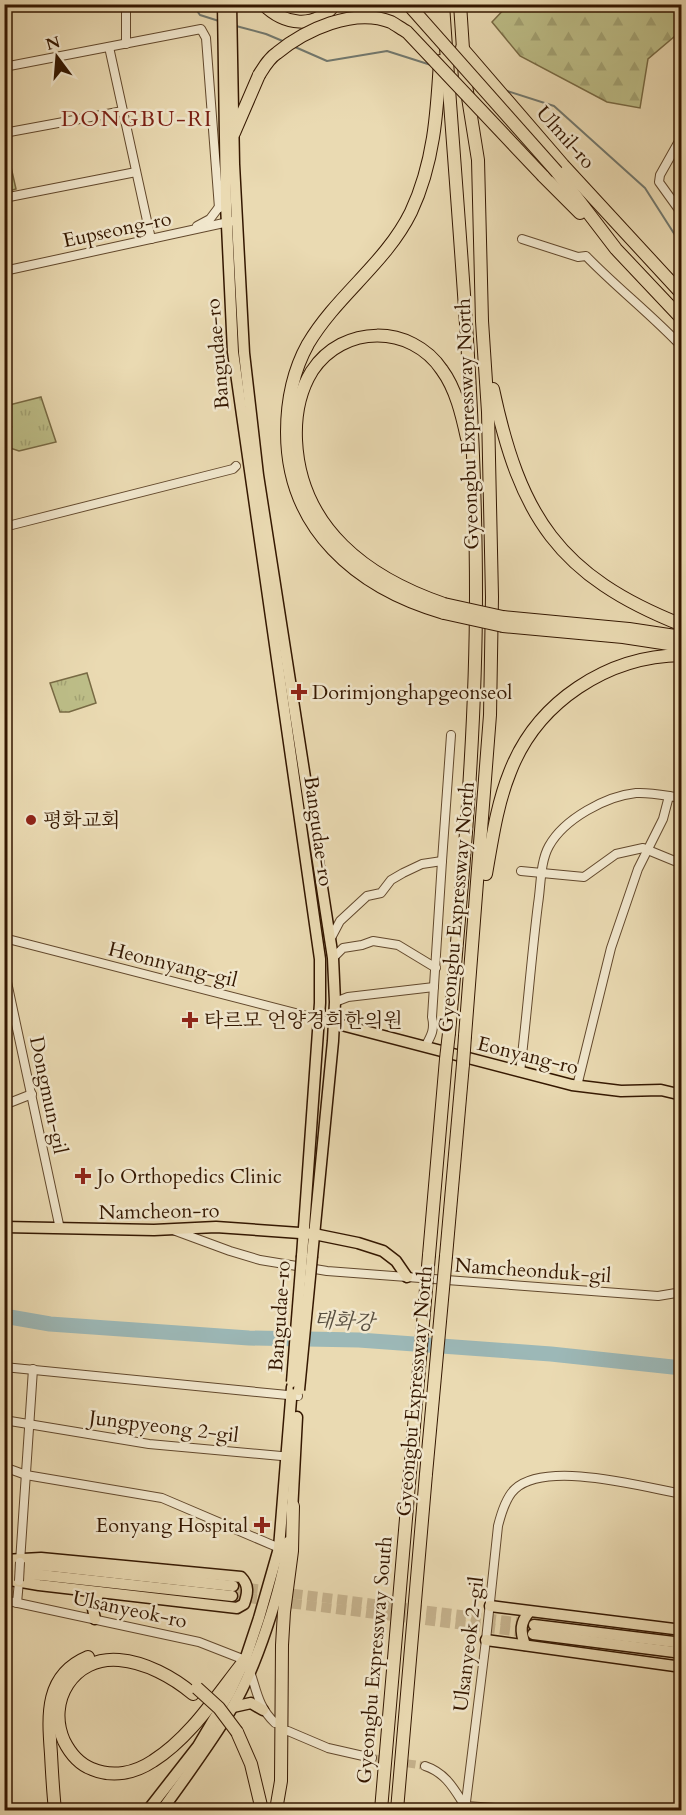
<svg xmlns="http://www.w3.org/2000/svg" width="686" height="1815" viewBox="0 0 686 1815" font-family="Cardo,'Noto Serif KR',serif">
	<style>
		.forest { fill: url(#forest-firs); stroke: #786a44; stroke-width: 1.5 }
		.park { fill: url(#park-tufts); stroke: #786a44; stroke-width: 1.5 }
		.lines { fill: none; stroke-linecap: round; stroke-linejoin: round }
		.stream { stroke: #72786e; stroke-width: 2 }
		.river { stroke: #9cb8b7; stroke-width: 15 }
		.minor-tunnel { stroke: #c6b38e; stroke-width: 8; stroke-dasharray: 8 4; stroke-linecap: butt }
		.major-tunnel { stroke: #c6b38e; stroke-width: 10; stroke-dasharray: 10 5; stroke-linecap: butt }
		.minor-casing { stroke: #62482c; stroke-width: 10 }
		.major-casing { stroke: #341700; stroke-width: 13 }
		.highway-casing { stroke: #341700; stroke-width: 14 }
		.minor { stroke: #f1e7cd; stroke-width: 8 }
		.major { stroke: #eadab2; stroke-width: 10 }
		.highway { stroke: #eadab2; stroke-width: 12 }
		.minor-bridge-casing { stroke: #62482c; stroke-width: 10; stroke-linecap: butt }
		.major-bridge-casing { stroke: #341700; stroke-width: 13; stroke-linecap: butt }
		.highway-bridge-casing { stroke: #341700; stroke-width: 14; stroke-linecap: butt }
		.minor-bridge { stroke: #f1e7cd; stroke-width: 8 }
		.major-bridge { stroke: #eadab2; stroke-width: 10 }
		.highway-bridge { stroke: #eadab2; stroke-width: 12 }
		.poi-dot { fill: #8f2418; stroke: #f1e7cd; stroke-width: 2 }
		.labels { text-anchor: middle; stroke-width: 5; stroke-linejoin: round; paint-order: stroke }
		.street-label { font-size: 20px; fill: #341700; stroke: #f1e7cd }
		.poi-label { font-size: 20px; fill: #341700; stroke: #f1e7cd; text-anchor: start }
		.water-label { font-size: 21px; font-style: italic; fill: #584f40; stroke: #f1e7cd }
		.quarter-label { font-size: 22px; letter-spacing: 1.5px; fill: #7a1f14; stroke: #f1e7cd }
	</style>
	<defs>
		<pattern id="forest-firs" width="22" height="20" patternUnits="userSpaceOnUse" patternTransform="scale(1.5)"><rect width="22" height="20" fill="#bdbe88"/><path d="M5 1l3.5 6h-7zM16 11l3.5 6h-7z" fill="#a3a374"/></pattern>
		<pattern id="park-tufts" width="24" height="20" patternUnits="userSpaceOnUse" patternTransform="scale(1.5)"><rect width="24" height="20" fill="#bdbe88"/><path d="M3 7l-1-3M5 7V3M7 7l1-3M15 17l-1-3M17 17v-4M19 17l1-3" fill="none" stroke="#a3a374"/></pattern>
	</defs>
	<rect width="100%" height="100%" fill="#eadab2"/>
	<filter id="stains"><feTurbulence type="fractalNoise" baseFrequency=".00333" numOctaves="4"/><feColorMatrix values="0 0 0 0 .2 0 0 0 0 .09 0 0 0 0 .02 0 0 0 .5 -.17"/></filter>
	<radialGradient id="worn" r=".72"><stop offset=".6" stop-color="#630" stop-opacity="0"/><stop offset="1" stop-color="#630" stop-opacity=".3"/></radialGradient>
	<path class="forest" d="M509 4 681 5V31L648 59 640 108 607 102 520 56 492 22Z"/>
	<g class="park">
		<path d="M4 136 16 189 5 192H4Z"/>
		<path d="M41 397 56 442 19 451 10 448 5 421V406Z"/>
		<path d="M87 673 96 703 69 712H60L50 683Z"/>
	</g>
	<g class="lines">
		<g class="stream">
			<path d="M192 4 200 15 219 21"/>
			<path d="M236 26 266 34 285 42"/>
			<path d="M295 47 327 61 387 51 431 65"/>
			<path d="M504 90 554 106 645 188 682 246"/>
		</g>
		<path class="river" d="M4 1316 50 1324 249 1338 359 1340 551 1354 682 1368"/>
		<path class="minor-tunnel" d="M372 1758 425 1766"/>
		<g class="major-tunnel">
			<path d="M233 1586 531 1624"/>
			<path d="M232 1596 529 1633"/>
		</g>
		<defs>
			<g id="minor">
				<path d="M126 44V4"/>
				<path d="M109 47 151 239"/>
				<path d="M4 67 201 29 206 38 219 208"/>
				<path d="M4 133 123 111"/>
				<path d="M682 142 678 143 660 175 659 182 682 214"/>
				<path d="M4 198 136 172"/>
				<path d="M197 226 210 219 222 203"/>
				<path d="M522 239 578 257 586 256C617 288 652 315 682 347"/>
				<path d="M4 271 233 221"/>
				<path d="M4 527 233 469 236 466"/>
				<path d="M442 861 451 735"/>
				<path d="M521 871 584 877 616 854 643 848 682 864"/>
				<path d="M4 938 334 1023"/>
				<path d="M330 940 340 921 367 896 381 893 391 880 403 873 422 864 442 861 432 1017C435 1030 431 1036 425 1047"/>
				<path d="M333 958 343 948 362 945 373 941 398 945 436 968"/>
				<path d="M4 968 60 1229"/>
				<path d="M335 1002 348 997 434 987"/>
				<path d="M520 1072C527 1016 531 960 538 904 541 886 540 862 549 846 564 819 606 796 636 793 651 792 667 796 682 798"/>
				<path d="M577 1086 611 948 638 869 663 819 669 796"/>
				<path d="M4 1105 32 1094"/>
				<path d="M173 1230 230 1251 260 1260 327 1271 658 1296 682 1292"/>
				<path d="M4 1367 298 1396"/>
				<path d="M4 1420 149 1444 292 1457"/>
				<path d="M4 1467 26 1475 162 1498 284 1550"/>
				<path d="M20 1562 33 1369"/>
				<path d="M4 1600 199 1642 245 1660C257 1683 254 1703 275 1723"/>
				<path d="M17 1603 19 1581"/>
				<path d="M288 1731 328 1748 372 1758"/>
				<path d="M425 1766C446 1773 454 1789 465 1806"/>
				<path d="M465 1806 524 1810"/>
				<path d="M465 1810 486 1640 498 1526C501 1514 506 1497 515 1489 547 1460 643 1487 682 1494"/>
			</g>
			<g id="major">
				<path d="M223 4 226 204 233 352 320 959V1003L302 1256"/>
				<path d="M231 4 234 164 244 353 258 475 333 958 335 1002 333 1041 312 1256"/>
				<path d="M334 1023 572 1085 621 1091 661 1090 682 1095"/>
				<path d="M4 1227 154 1230 216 1227 314 1234 358 1243 383 1251 396 1261 407 1277"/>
				<path d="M292 1512 297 1417"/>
				<path d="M4 1560 41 1558 241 1577C249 1585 248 1593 244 1604L237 1608 39 1585 4 1579"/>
				<path d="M10 1565 51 1566 233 1586"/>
				<path d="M11 1574 41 1575 232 1596"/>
				<path d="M490 1606 682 1630"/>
				<path d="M95 1619 93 1609 99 1592"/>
				<path d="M534 1625 682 1643"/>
				<path d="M533 1634 682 1653"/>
				<path d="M486 1640 682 1667"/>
				<path d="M525 1645C520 1631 520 1623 529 1612"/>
				<path d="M233 1707 251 1703 263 1710"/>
				<path d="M148 1810 198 1746 230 1692 245 1660 259 1618 279 1548 292 1387"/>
				<path d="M162 1810C186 1777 211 1743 232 1708 256 1668 282 1589 288 1542"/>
			</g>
			<g id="highway">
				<path d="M263 4C284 25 315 30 335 4"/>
				<path d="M423 4 444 28"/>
				<path d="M443 4C456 200 476 397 476 594 476 740 462 887 449 1033"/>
				<path d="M460 4 465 79 478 160 482 321 488 412 492 597 490 715 465 1036"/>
				<path d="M462 48 563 165 682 294"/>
				<path d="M440 61C437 113 434 163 411 212 386 263 337 295 308 344 293 371 287 402 287 432 287 529 357 588 444 613"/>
				<path d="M234 133 259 75"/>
				<path d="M557 172 616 249 682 319"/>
				<path d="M543 176 580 213"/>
				<path d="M493 389C520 516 558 576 682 625"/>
				<path d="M444 604C368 578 300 529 296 440 295 416 299 392 312 371 343 324 411 324 442 370 456 389 462 415 467 438"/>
				<path d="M503 617 629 629 682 637"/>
				<path d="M503 626 623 637 682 646"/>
				<path d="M486 874C492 840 497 804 510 772 537 702 607 656 682 655"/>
				<path d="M429 1255 446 1059"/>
				<path d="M446 1256 463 1064"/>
				<path d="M193 1694C173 1677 145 1662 119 1660 74 1656 46 1701 64 1741 70 1753 79 1764 92 1769 113 1778 135 1773 153 1761 191 1737 217 1695 245 1660"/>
				<path d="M237 1732 251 1764 262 1810"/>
				<path d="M55 1810C53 1792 52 1773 51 1754 48 1714 45 1675 88 1657"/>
				<path d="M276 1810 281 1781 282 1645 284 1612 292 1551 293 1506"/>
				<path d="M381 1810 410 1472"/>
				<path d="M397 1810 426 1474"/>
			</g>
		</defs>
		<use href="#minor" class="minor-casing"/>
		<use href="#major" class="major-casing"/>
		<use href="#highway" class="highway-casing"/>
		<use href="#minor" class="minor"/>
		<use href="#major" class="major"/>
		<use href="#highway" class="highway"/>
		<defs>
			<path id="minor-bridge" d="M19 1581 20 1562"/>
			<g id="major-bridge">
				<path d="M292 1382 302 1256"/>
				<path d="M299 1390 312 1256"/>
			</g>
			<g id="highway-bridge">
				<path d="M408 4 557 172"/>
				<path d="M259 75C264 67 269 58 277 53 305 30 354 7 391 22 396 25 402 29 407 32L543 176"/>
				<path d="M444 604 503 617"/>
				<path d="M444 613 503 626"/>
				<path d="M446 1059 449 1033"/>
				<path d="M463 1064 465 1036"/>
				<path d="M410 1472 429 1255"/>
				<path d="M426 1474 446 1256"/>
				<path d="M197 1688 219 1708 237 1732"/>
			</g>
		</defs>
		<use href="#minor-bridge" class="minor-bridge-casing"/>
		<use href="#major-bridge" class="major-bridge-casing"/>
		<use href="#highway-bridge" class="highway-bridge-casing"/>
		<use href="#minor-bridge" class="minor-bridge"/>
		<use href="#major-bridge" class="major-bridge"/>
		<use href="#highway-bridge" class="highway-bridge"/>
	</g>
	<g class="poi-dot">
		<path d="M296 683h6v6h6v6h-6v6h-6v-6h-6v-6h6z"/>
		<circle cx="31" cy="820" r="6"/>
		<path d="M187 1011h6v6h6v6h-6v6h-6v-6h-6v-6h6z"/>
		<path d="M80 1167h6v6h6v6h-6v6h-6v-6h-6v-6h6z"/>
		<path d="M259 1516h6v6h6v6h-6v6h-6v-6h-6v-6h6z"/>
	</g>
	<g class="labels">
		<g class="street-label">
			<text transform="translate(566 137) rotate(48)" y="7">Ulmil-ro</text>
			<text transform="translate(117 229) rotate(-12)" y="7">Eupseong-ro</text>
			<text transform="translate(217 354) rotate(-95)" y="7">Bangudae-ro</text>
			<text transform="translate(467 424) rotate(-92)" y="7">Gyeongbu Expressway North</text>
			<text transform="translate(319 831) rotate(82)" y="7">Bangudae-ro</text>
			<text transform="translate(456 907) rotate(-85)" y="7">Gyeongbu Expressway North</text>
			<text transform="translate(173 964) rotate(14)" y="7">Heonnyang-gil</text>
			<text transform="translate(528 1055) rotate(14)" y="7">Eonyang-ro</text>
			<text transform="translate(49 1095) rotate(78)" y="7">Dongmun-gil</text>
			<text transform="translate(159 1211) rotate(-1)" y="7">Namcheon-ro</text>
			<text transform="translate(533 1270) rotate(4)" y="7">Namcheonduk-gil</text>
			<text transform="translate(279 1316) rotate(-86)" y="7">Bangudae-ro</text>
			<text transform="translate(414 1391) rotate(-85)" y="7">Gyeongbu Expressway North</text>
			<text transform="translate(164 1426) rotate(7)" y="7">Jungpyeong 2-gil</text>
			<text transform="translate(130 1609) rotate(12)" y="7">Ulsanyeok-ro</text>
			<text transform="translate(468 1644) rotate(-83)" y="7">Ulsanyeok 2-gil</text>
			<text transform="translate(374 1660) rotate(-85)" y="7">Gyeongbu Expressway South</text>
		</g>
		<g class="poi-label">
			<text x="312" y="699">Dorimjonghapgeonseol</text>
			<text x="43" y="827">평화교회</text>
			<text x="204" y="1027">타르모 언양경희한의원</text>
			<text x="97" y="1183">Jo Orthopedics Clinic</text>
			<text x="248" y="1532" text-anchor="end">Eonyang Hospital</text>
		</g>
		<g class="water-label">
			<text transform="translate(344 1321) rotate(3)" y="7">태화강</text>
		</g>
		<g class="quarter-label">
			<text x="137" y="126">DONGBU-RI</text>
		</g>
	</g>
	<rect width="686" height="1815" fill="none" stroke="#eadab2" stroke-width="24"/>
	<rect x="6" y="6" width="674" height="1803" fill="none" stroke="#341700" stroke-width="3"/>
	<rect x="12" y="12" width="662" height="1791" fill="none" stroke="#341700" stroke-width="1.5"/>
	<g transform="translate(57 57) rotate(344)" stroke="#f1e7cd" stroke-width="4.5" paint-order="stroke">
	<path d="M0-4.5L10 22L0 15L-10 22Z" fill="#341700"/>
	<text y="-9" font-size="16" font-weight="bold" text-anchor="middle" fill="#341700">N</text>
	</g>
	<rect width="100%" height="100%" filter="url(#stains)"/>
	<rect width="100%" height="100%" fill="url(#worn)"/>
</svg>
